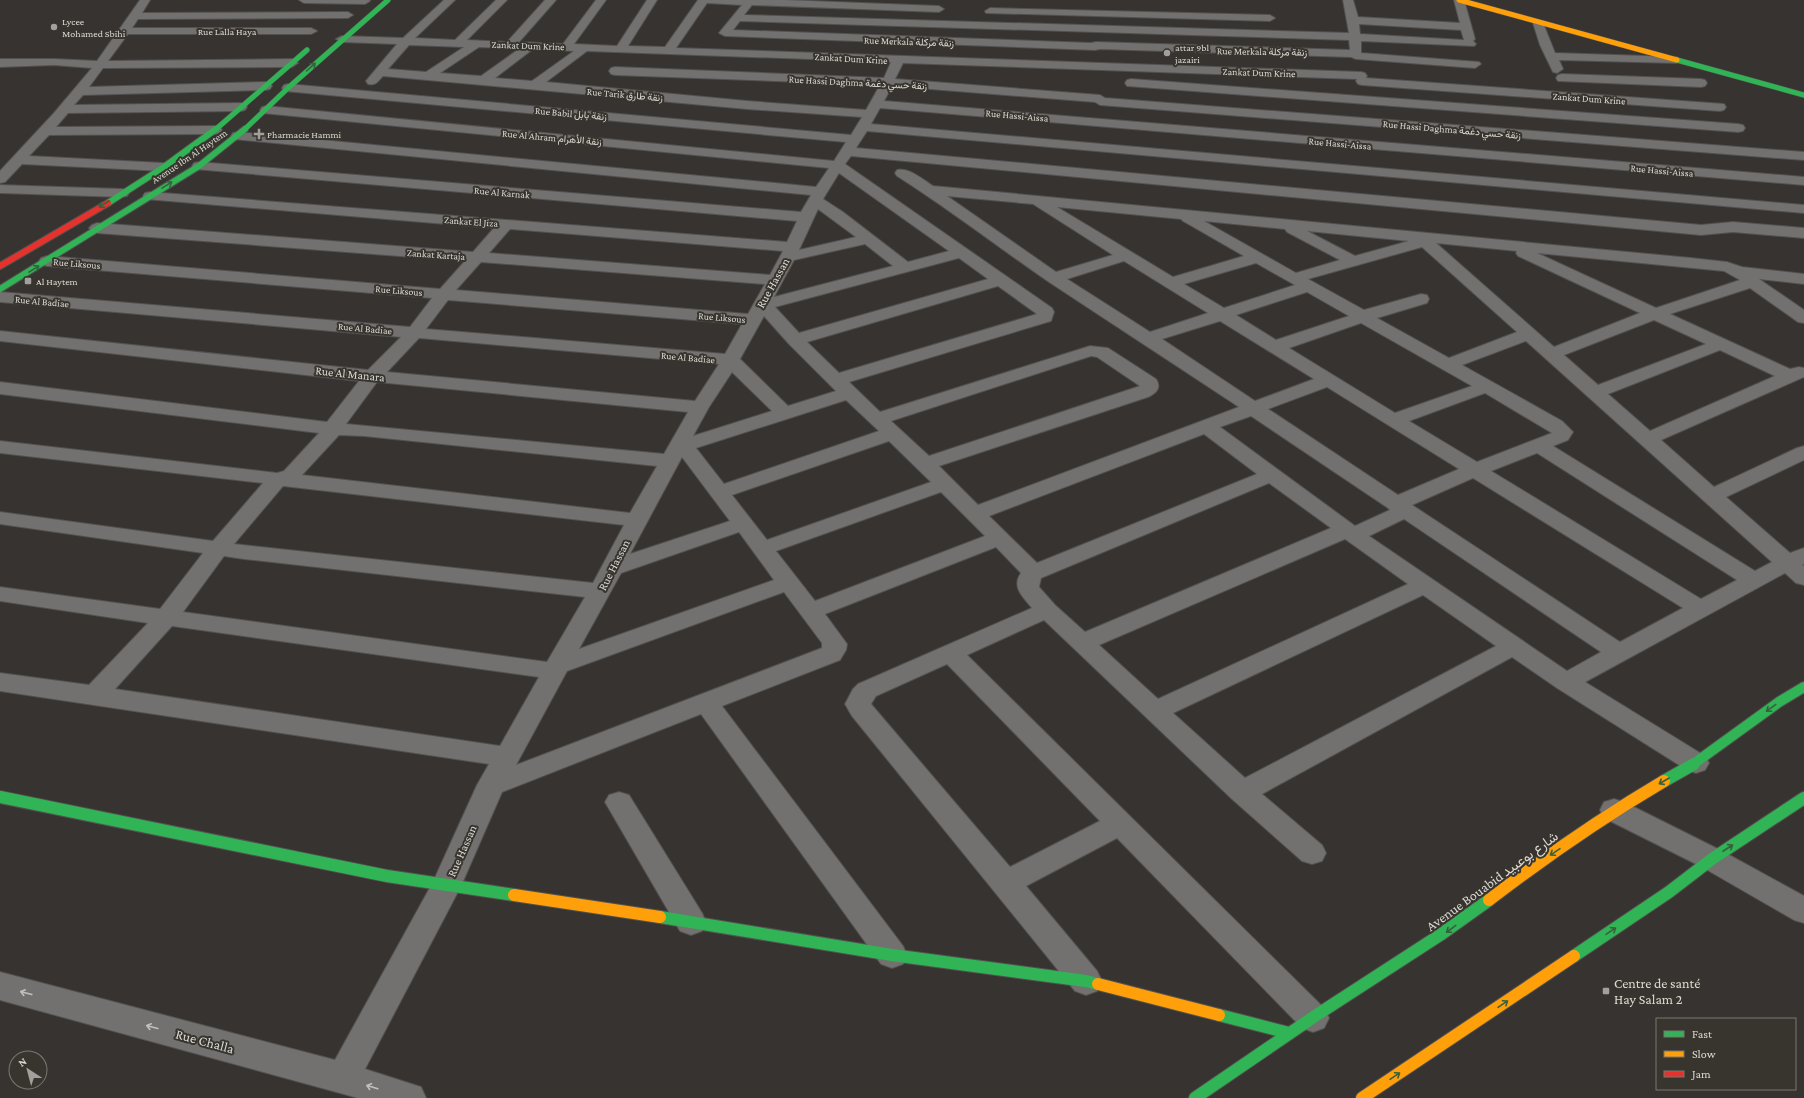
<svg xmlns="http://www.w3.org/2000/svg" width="1804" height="1098" viewBox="0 0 1804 1098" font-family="'Crimson Pro',Vazirmatn,serif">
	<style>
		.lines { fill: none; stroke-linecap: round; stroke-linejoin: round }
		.street-casing { stroke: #53514f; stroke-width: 2 }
		.fast-far3-casing { stroke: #53514f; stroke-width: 6 }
		.fast-far2-casing { stroke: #53514f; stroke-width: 8 }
		.fast-far1-casing { stroke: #53514f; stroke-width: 12 }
		.fast-casing { stroke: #53514f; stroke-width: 14 }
		.slow-far1-casing { stroke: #53514f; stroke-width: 6 }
		.slow-casing { stroke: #53514f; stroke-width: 14 }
		.jam-casing { stroke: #53514f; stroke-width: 8 }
		.street { fill: #72716f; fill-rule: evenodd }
		.fast-far3 { stroke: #30b455; stroke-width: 5 }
		.fast-far2 { stroke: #30b455; stroke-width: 6 }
		.fast-far1 { stroke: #30b455; stroke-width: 10 }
		.fast { stroke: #30b455; stroke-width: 12 }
		.slow-far1 { stroke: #ff9f0a; stroke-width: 5 }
		.slow { stroke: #ff9f0a; stroke-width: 12 }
		.jam { stroke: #e5322d; stroke-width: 6 }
		.oneway { stroke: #35613c }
		.oneway2 { stroke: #c2c0bc }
		.poi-dot { fill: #a2a09c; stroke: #38342e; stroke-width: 1.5 }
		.labels { text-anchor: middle; stroke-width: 4; stroke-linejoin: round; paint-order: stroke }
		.far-poi-label { font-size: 10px; fill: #dcdad6; stroke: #38342e; text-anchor: start }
		.far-street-label { font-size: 10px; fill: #dcdad6; stroke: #38342e }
		.street-label { font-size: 12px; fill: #dcdad6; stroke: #38342e }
		.near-street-label { font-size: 14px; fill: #dcdad6; stroke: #38342e }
		.near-poi-label { font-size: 14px; fill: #dcdad6; stroke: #38342e; text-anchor: start }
	</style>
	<rect width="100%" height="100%" fill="#363330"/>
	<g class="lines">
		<defs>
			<g id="street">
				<path d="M140 0H150L142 13 348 12 353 15 348 18 138 19 132 28H311L317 31 311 34H128L108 61 292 59 298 63 292 67 103 68 89 87 266 82 270 83 272 86 270 89 266 90 83 95 74 105 241 103 245 104 247 107 245 110 241 111 68 113 56 127 215 126 220 127 222 130 220 133 215 134 49 135 29 156 163 163 168 164 170 167 168 170 163 171 22 164 5 182 0 183V171L54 113 92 68 54 65 0 67V59H54L97 61Z"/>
				<path d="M299 0H369L370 1 365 4 304 3Z"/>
				<path d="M444 0H455L415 38 455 40 496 0H507L467 40 507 42 545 0H556L519 42 563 44 596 0H606L574 44 617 46 647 0H657L628 46 665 47 698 0H785L939 6 944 9 939 12 752 5 744 15 1349 33 1343 0H1353L1358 17 1460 23 1454 0H1464L1475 39 1473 41 1476 44 1474 46 1361 41V53L1479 62 1481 64 1475 68 1356 59 1351 57 1100 49 1095 50 725 36 719 33 742 5 707 3 676 48 1361 72 1365 73 1367 76 1366 78 1724 104 1726 107 1724 110 1720 111 1362 85 1358 84 1356 81 1357 79 903 63 895 79 1100 95 1105 98 1804 152V160L1100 105 1095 102 892 86 884 101 1804 177V185L880 108 871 124 1804 205V213L867 131 856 148 1701 225 1733 222 1804 228V238L1733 232 1701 235 851 156 845 164 1052 308 1054 312 1051 321 849 382 880 412 1090 346 1108 348 1156 379C1162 388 1156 393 1148 397L939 466 978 505 1239 407C1176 365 1112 324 1049 282 998 247 949 209 897 176L895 173 897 170C909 167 923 180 933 186L1691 258 1727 262 1742 267 1804 274V284L1759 279 1804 310V323L1798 322 1750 288 1670 314 1790 369 1799 367 1804 368V377L1661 440 1714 487 1797 448 1804 446V460L1726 497 1790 553 1804 548V564L1802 565 1804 566V585L1796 583 1785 573 1585 682 1705 756 1709 763 1705 770 1696 773 1687 770 1557 688 1512 657 1262 794 1322 845 1326 853 1322 861 1312 864 1302 861 1232 799 1044 620 967 655 1324 1008 1329 1018 1324 1028 1313 1032 1302 1028 1117 838 1026 886 1097 971 1102 981 1097 991 1086 995 1075 991 852 716 845 704 853 689 858 684 1032 608C1023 597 1011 587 1021 573L996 547 825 614 847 644 846 650 840 660 722 706 903 946 907 955 903 964 892 968 881 964 701 714 502 792 461 886 365 1069 421 1087 426 1098H358L0 1000V972L335 1060 433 882 477 785 489 764 0 691V673L89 685 148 623 0 601V587L160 609 203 553 0 524V512L213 541 263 483 0 453V441L277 473 284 471 319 433 0 394V382L327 422 359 381 0 341V331L368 370 401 337 0 302V292L410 327 432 298 47 266 41 264 39 261 41 258 47 256 440 289 465 261 97 233 92 231 89 228 92 225 97 223 473 252 494 228 145 199 143 196 145 193 150 192 787 242 797 221 194 169 192 166 194 163 199 162 801 212 811 195 233 139 231 136 233 133 238 132 816 187 829 168 262 113 260 110 262 107 266 106 834 161 846 142 284 91 282 88 284 85 288 84 851 135 862 117 747 109 383 76C378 81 376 86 368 84L366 81 397 44 342 42 336 39 342 36 403 38ZM740 21 1349 40 1350 50 1096 42 1091 43 733 30ZM1359 24 1461 30 1464 40 1360 34ZM409 45 464 47 426 72 388 69ZM479 47 519 49 481 76 440 73ZM533 49 574 51 532 81 495 78ZM587 51 891 62 884 78 615 67 611 68 609 71 611 74 615 75 880 85 866 110 747 101 546 82ZM839 173 949 251 908 262 843 212 823 199ZM947 196 1033 204 1113 255 1056 272ZM1057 207 1181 219 1183 221 1244 256 1173 277ZM818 209 856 237 799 250ZM1204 221 1285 229 1287 232 1340 260 1296 273ZM510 229 783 251 770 275 489 253ZM1307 231 1409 241 1355 256ZM1436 243 1517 251 1516 253 1518 256 1640 313 1554 347ZM865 244 893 266 774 297 794 260ZM1422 247 1517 332 1449 358 1377 318 1427 303 1429 299 1427 295 1421 294 1364 310 1308 279ZM1537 253 1724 271 1740 280 1656 308ZM959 258 988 279 799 333 775 307ZM1124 261 1208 313 1150 332 1067 279ZM481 262 765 284 748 314 456 290ZM1256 263 1295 285 1224 308 1184 284ZM998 286 1037 314 839 373 807 342ZM1307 292 1349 316 1276 340 1236 315ZM448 300 742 324 725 354 426 329ZM764 316 789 344 836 391 788 406 740 359ZM1654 320 1706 344 1598 385 1564 355ZM1220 321 1314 379 1255 401 1162 339ZM1361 323 1472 386 1395 413 1289 348ZM419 338 719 364 695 401 387 372ZM1526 341 1772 562 1755 571 1553 446 1568 440 1573 432 1562 421 1462 365ZM1720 350 1775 376 1650 431 1608 394ZM1091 356 1097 357 1140 386 929 456 891 421ZM732 372 772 411 693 436 709 407ZM377 382 688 412 664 454 346 424ZM1327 387 1459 469 1398 495 1268 409ZM1485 393 1552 433 1477 462 1409 421ZM846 400 879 431 724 484 696 448ZM1251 416 1388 508 1390 510 1355 526 1220 427ZM1204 434 1257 474 1037 563 989 516ZM339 435 364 436 657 466 630 513 302 475ZM889 441 931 482 767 540 732 495ZM1537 453 1737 580 1701 599 1491 471ZM682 457 730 521 630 554ZM1473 478 1683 608 1620 642 1412 505ZM1269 483 1331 528 1085 632 1055 605 1039 587 1041 578ZM283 486 624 525 593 583 234 544ZM941 492 985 536 815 601 776 551ZM1404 519 1601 652 1567 671 1369 536ZM739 532 774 580 579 649 621 573ZM1345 539 1408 584 1158 699 1099 645ZM224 556 244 559 585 597 547 662 183 612ZM784 592 822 643V648L516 765 567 671ZM1423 595 1496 646 1245 778 1173 713ZM172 626 539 677 500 746 115 689ZM947 664 1100 821 1010 867 871 704 876 696Z"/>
				<path d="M990 8 1270 15 1275 18 1270 21 986 13 985 11Z"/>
				<path d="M1538 20 1543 23 1555 53 1676 57 1682 60 1676 63 1559 60 1563 69 1557 73 1553 72 1540 45 1533 23Z"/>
				<path d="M1562 74 1701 79 1705 80 1707 83 1705 86 1701 87 1558 81 1556 78 1558 75Z"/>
				<path d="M1131 79 1738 124 1743 125 1745 128 1743 131 1738 132 1127 86 1125 83 1127 80Z"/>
				<path d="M0 185 122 189 127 190 129 193 127 196 122 197 0 193Z"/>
				<path d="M619 792 629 795 702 913 706 922 702 931 691 935 680 931 605 802 609 795Z"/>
				<path d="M1614 799 1624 802 1722 851 1804 896V923L1794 920 1702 867 1604 818 1600 810 1604 802Z"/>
			</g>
			<g id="fast-far3">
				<path d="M1677 60 1804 95"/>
				<path d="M215 130 307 50"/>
				<path d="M244 130 288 88 388 0"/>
			</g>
			<g id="fast-far2">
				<path d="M108 203 164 167 216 129"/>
				<path d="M0 289 199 166 245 129"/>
			</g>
			<path id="fast-far1" d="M1692 765 1779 702 1804 687"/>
			<g id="fast">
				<path d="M1664 781 1694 764"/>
				<path d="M0 797 387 876 514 895"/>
				<path d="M660 917 892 955 1086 981 1098 984"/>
				<path d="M1574 956 1669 892 1712 859 1804 798"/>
				<path d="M1219 1015 1289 1033"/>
				<path d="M1195 1098 1315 1016 1440 935 1489 900"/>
			</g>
			<path id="slow-far1" d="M1459 0 1677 60"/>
			<g id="slow">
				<path d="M514 895 660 917"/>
				<path d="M1489 900C1545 857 1603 817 1664 781"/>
				<path d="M1098 984 1219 1015"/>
				<path d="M1362 1098 1574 956"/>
			</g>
			<path id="jam" d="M0 266 108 203"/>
		</defs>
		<use href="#street" class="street-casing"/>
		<use href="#fast-far3" class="fast-far3-casing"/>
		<use href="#fast-far2" class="fast-far2-casing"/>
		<use href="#fast-far1" class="fast-far1-casing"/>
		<use href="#fast" class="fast-casing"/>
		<use href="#slow-far1" class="slow-far1-casing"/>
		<use href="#slow" class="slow-casing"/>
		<use href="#jam" class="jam-casing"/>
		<use href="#street" class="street"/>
		<use href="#fast-far3" class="fast-far3"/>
		<use href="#fast-far2" class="fast-far2"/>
		<use href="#fast-far1" class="fast-far1"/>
		<use href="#fast" class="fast"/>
		<use href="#slow-far1" class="slow-far1"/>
		<use href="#slow" class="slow"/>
		<use href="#jam" class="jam"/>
	</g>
	<defs><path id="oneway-shaft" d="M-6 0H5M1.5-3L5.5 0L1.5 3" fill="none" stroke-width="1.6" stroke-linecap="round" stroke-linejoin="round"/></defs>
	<g class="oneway">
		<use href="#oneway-shaft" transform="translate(311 67) rotate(-42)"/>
		<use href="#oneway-shaft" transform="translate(167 185) rotate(-32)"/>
		<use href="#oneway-shaft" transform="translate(104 204) rotate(148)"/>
		<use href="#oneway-shaft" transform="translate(34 269) rotate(-31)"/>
		<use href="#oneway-shaft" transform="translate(1771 708) rotate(144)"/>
		<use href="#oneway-shaft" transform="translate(1664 781) rotate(150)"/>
		<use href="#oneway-shaft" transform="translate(1728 848) rotate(-33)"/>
		<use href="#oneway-shaft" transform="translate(1555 852) rotate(146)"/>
		<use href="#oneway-shaft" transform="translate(1451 929) rotate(143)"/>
		<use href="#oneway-shaft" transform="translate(1611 931) rotate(-34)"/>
		<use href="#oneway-shaft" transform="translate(1503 1004) rotate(-34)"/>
		<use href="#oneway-shaft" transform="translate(1395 1076) rotate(-34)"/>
	</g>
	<g class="oneway2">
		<use href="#oneway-shaft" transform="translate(26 993) rotate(-165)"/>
		<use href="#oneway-shaft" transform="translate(152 1027) rotate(-165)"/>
		<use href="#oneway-shaft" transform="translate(372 1087) rotate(-163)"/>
	</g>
	<g class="poi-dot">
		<circle cx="54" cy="27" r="4"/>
		<circle cx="1167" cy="53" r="4"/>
		<path d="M257 128h4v4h4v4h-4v4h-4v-4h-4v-4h4z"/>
		<rect x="24" y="277" width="8" height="8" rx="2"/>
		<rect x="1602" y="987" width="8" height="8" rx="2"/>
	</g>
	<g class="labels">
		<g class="far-poi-label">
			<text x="62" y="25">Lycee<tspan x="62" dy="12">Mohamed Sbihi</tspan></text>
			<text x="1175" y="51">attar 9bl<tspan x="1175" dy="12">jazairi</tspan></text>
			<text x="267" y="138">Pharmacie Hammi</text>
			<text x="36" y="285">Al Haytem</text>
		</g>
		<g class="far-street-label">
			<text x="227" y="35">Rue Lalla Haya</text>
			<text transform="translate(909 41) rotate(2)" y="4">Rue Merkala زنقة مركلة</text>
			<text transform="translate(528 45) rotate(2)" y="4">Zankat Dum Krine</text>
			<text transform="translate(1262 51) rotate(1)" y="4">Rue Merkala زنقة مركلة</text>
			<text transform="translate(851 58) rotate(3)" y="4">Zankat Dum Krine</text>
			<text transform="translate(1259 72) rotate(2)" y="4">Zankat Dum Krine</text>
			<text transform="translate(858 82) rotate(3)" y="4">Rue Hassi Daghma زنقة حسي دغمة</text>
			<text transform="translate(625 94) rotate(5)" y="4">Rue Tarik زنقة طارق</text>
			<text transform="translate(1589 98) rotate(4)" y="4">Zankat Dum Krine</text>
			<text transform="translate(571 113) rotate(5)" y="4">Rue Babil زنقة بابل</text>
			<text transform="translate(1017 115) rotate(5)" y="4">Rue Hassi-Aissa</text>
			<text transform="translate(1452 129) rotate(5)" y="4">Rue Hassi Daghma زنقة حسي دغمة</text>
			<text transform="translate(552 137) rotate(5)" y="4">Rue Al Ahram زنقة الأهرام</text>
			<text transform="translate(1340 143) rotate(5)" y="4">Rue Hassi-Aissa</text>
			<text transform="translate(189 156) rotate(-34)" y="4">Avenue Ibn Al Haytem</text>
			<text transform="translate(1662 170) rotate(5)" y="4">Rue Hassi-Aissa</text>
			<text transform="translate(502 192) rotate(5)" y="4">Rue Al Karnak</text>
			<text transform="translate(471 221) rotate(4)" y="4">Zankat El Jiza</text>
			<text transform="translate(436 254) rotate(4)" y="4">Zankat Kartaja</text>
			<text transform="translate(77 263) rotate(5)" y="4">Rue Liksous</text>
			<text transform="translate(399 290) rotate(5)" y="4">Rue Liksous</text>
			<text transform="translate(42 301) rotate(5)" y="4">Rue Al Badiae</text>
			<text transform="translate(722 317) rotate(5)" y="4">Rue Liksous</text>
			<text transform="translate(365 328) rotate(5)" y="4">Rue Al Badiae</text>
			<text transform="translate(688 357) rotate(5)" y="4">Rue Al Badiae</text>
		</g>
		<g class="street-label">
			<text transform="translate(773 283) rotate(-61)" y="4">Rue Hassan</text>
			<text transform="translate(350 374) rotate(6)" y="4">Rue Al Manara</text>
			<text transform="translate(614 565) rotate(-63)" y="4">Rue Hassan</text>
			<text transform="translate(462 851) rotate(-66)" y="4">Rue Hassan</text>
		</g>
		<g class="near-street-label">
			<text transform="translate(1492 881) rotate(-36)" y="5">Avenue Bouabid شارع بوعبيد</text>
			<text transform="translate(205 1041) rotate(15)" y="5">Rue Challa</text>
		</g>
		<g class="near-poi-label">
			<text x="1614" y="988">Centre de santé<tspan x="1614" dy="16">Hay Salam 2</tspan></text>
		</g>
	</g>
	<rect x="1656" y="1018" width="140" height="72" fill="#38342e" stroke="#7a7671"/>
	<rect x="1664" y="1031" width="20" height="6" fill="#30b455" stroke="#7a7671"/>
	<text x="1692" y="1038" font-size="12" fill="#dcdad6">Fast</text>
	<rect x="1664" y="1051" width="20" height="6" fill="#ff9f0a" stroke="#7a7671"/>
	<text x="1692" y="1058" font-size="12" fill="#dcdad6">Slow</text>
	<rect x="1664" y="1071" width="20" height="6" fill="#e5322d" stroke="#7a7671"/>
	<text x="1692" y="1078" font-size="12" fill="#dcdad6">Jam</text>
	<g transform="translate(28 1070) rotate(324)"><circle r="19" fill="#38342e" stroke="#7a7671"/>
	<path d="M0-3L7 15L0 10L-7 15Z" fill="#a2a09c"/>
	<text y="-6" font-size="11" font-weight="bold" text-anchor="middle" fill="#dcdad6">N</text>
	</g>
</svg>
